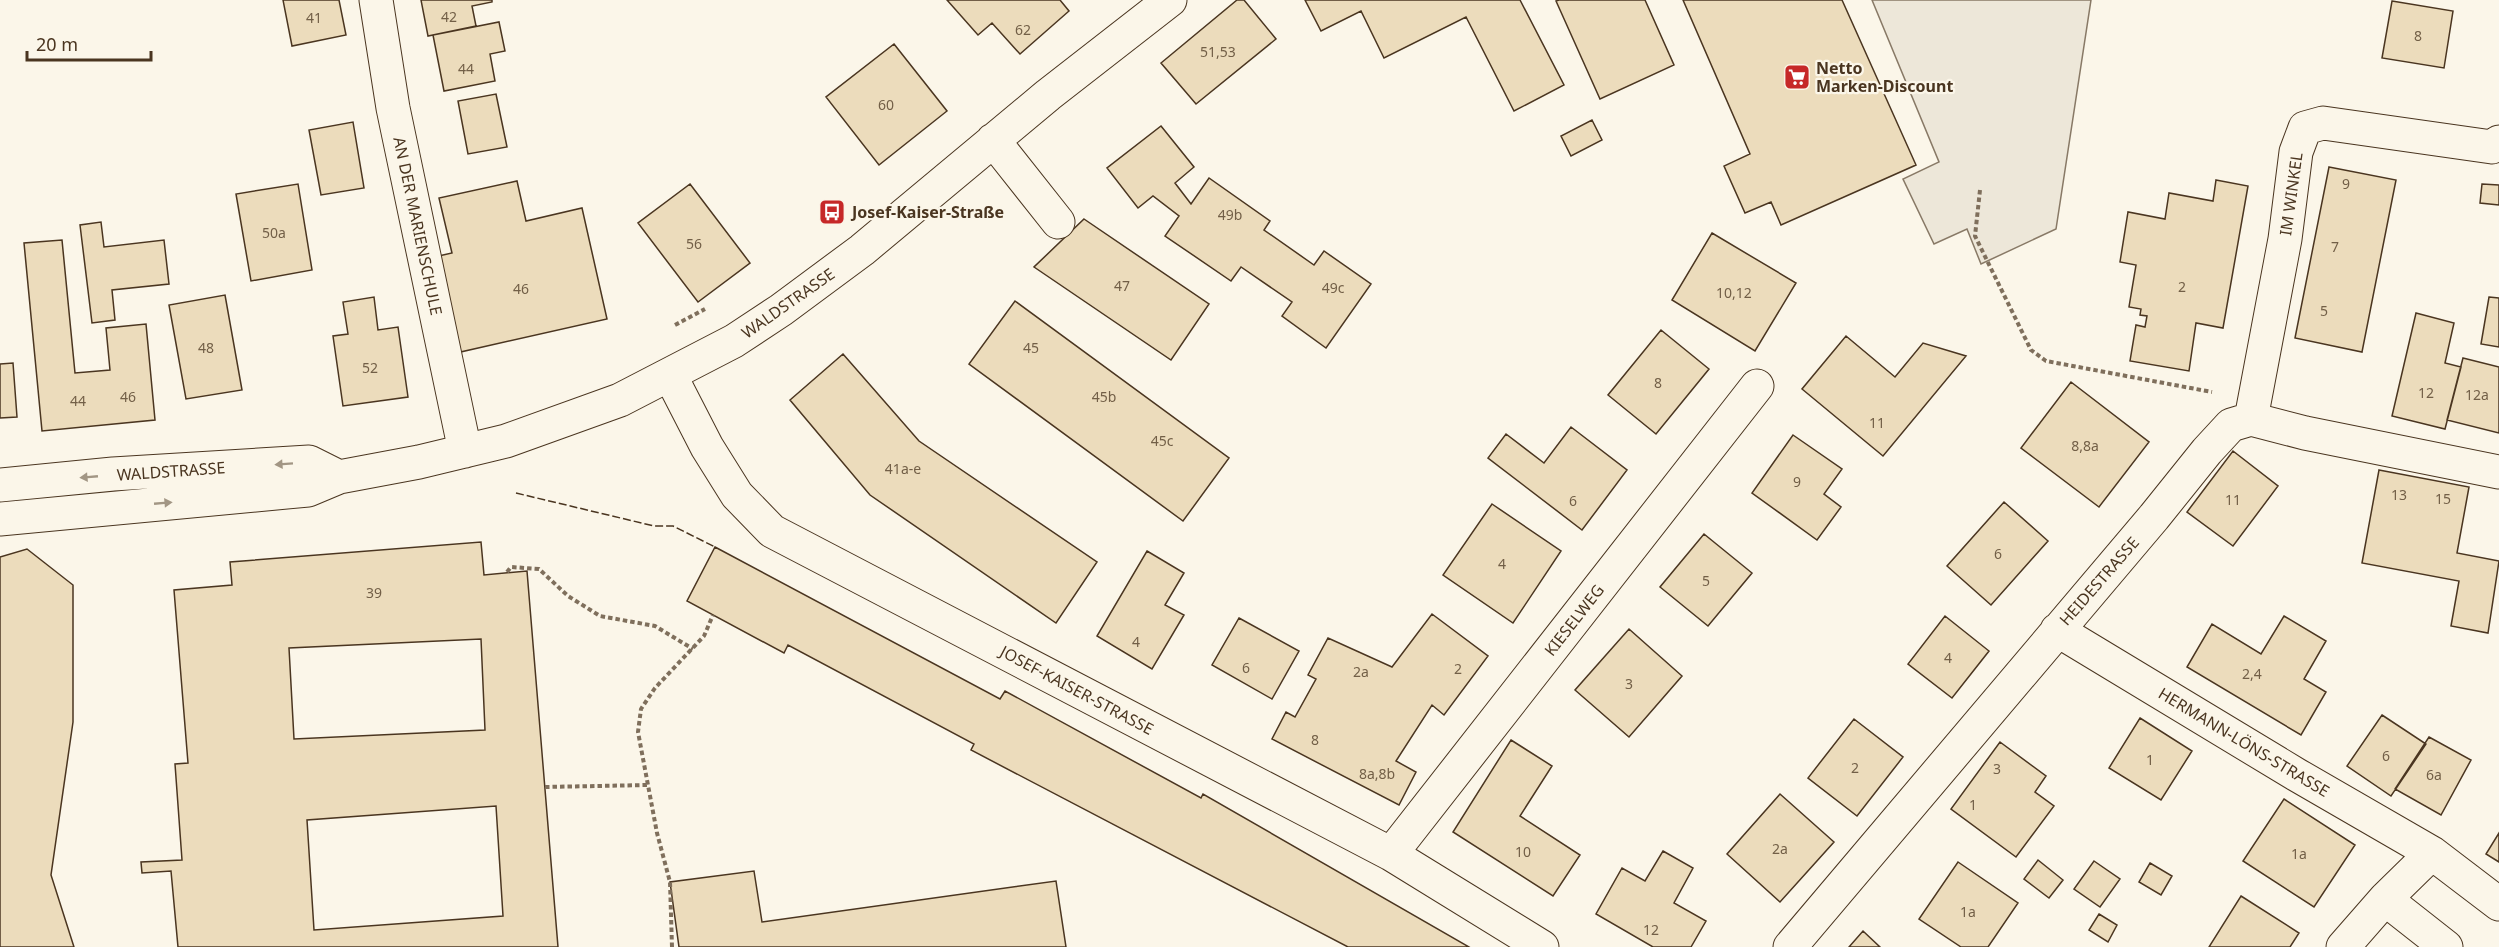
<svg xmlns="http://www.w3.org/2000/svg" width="2499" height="947" viewBox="0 0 2499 947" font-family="'Noto Sans',sans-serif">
<rect width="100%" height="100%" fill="#fbf6e9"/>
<path fill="#ede7d9" stroke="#887966" stroke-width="1.5" d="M1872,0H2091L2056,229L1981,264L1967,229L1934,244L1903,179L1939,162Z"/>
<path fill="#ecdcbc" stroke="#4a3520" stroke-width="1.5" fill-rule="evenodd" d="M283,0H339L346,35L292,46Z
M421,0H492V2L472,6L476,26L428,36Z
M947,0H1060L1069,11L1020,54L992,23L978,35Z
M1237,0H1244L1276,39L1196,104L1161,63Z
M1305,0H1520L1564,85L1514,111L1466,17L1384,58L1361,11L1321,31Z
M1559,0H1645L1674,65L1600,99L1556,1Z
M1683,0H1842L1916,165L1781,225L1771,202L1745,213L1724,166L1750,154Z
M2392,1L2453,11L2444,68L2382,58Z
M499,22L505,51L490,54L495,81L444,91L433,35Z
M894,44L947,111L879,165L826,97Z
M496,94L507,147L468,154L458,101Z
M1592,120L1602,140L1571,156L1561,136Z
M353,122L364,188L321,195L309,130Z
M1161,126L1194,167L1175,183L1191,204L1209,178L1270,221L1264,230L1314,265L1324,251L1371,284L1326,348L1282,316L1292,302L1241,267L1231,281L1165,236L1179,216L1153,196L1138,208L1107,168Z
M2329,167L2396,180L2362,352L2295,338Z
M2216,180L2248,186L2223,328L2196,323L2189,371L2130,361L2136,325L2145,327L2147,316L2140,315L2141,309L2129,307L2136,265L2120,262L2128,212L2165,219L2169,193L2213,201Z
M517,181L526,221L582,208L607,319L456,353L434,257L452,253L439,198Z
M298,184L312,270L251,281L236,194Z
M690,184L750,263L698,302L638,223Z
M2482,184L2499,185V205L2480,203Z
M1084,219L1209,304L1171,360L1034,267Z
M101,222L104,247L164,240L169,284L112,290L115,320L92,323L80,225Z
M1712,233L1796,283L1755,351L1672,300Z
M62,240L75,373L110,370L106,328L146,324L155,420L42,431L24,243Z
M225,295L242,390L186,399L169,305Z
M374,297L378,330L398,327L408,397L343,406L333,336L348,334L343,302Z
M2489,297L2499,298V347L2481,344Z
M1015,301L1229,458L1183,521L969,364Z
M2416,313L2454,323L2445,363L2461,367L2445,429L2392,416Z
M1661,330L1709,369L1656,434L1608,395Z
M1846,336L1895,377L1923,343L1966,356L1883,456L1802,389Z
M843,354L919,441L1097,562L1056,623L870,495L790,400Z
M2463,358L2499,367V433L2447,420Z
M13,363L17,417L0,418V364Z
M2071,382L2149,442L2099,507L2021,448Z
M1571,427L1627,470L1582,530L1488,458L1506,434L1544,463Z
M1793,435L1842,469L1824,494L1841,507L1817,540L1752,493Z
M2233,451L2278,486L2233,546L2187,512Z
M2379,470L2469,487L2457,553L2499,561L2488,633L2451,626L2459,581L2362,563Z
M2004,502L2048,541L1991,605L1947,566Z
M1492,504L1561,551L1513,623L1443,575Z
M1704,534L1752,573L1708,626L1660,587Z
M481,542L484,575L527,571L558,947H178L171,871L142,873L141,862L182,860L175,764L188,763L174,590L232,585L230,562ZM481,639L485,730L294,739L289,648ZM496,806L503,916L314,930L307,820Z
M715,547L1000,699L1005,691L1201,798L1203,794L1469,947H1348L971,750L974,744L788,645L784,653L687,601Z
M27,549L73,585V722L51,875L74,947H0V557Z
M1147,551L1184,573L1165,605L1184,615L1152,669L1097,636Z
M1432,614L1488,656L1444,715L1432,705L1396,761L1416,772L1399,805L1272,739L1286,712L1295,717L1316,679L1308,675L1328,638L1392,667Z
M1945,616L1989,651L1952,698L1908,664Z
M2284,616L2326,641L2304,679L2326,692L2301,735L2187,667L2212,624L2261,654Z
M1239,618L1299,651L1272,699L1212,665Z
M1629,629L1682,676L1629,737L1575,690Z
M2382,715L2426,744L2391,796L2347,766Z
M2140,718L2192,751L2161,800L2109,768Z
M1854,719L1903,757L1857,816L1808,778Z
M2429,737L2471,760L2441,815L2395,789Z
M1511,740L1552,766L1520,816L1580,855L1553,896L1453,832Z
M2000,742L2046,776L2035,792L2054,806L2016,857L1951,809Z
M1780,794L1834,842L1780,902L1727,854Z
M2284,799L2355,845L2314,907L2243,861Z
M2499,833V862L2486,854Z
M1663,851L1693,868L1674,903L1706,921L1691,947H1653L1596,914L1622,868L1645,881Z
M2038,860L2063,880L2049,898L2024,879Z
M2094,861L2120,879L2100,907L2074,889Z
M1958,862L2018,903L1988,947H1961L1919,919Z
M2150,863L2172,876L2161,895L2139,882Z
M754,871L762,922L1056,881L1066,947H679L670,882Z
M2241,896L2299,933L2290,947H2209Z
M2099,914L2117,925L2108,942L2089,930Z
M1863,931L1880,947H1849Z"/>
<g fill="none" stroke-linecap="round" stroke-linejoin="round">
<defs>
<path id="minor" d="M376,0L393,108L465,451
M993,140L1058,222
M670,375L707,447L737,495L772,531L1391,854L1542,947
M2251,419L2285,239L2296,152L2305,128L2323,123L2492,147L2499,142
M0,485L113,474L309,462L339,477
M0,519L308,490L339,477L419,462L506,441L620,400L734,341L781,310L862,250L1048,95L1170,0
M2057,630L2297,775L2432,853L2499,904
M1391,854L1757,386
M2385,899L2432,853
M1790,947L2154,517L2207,451L2231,425L2251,419L2305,433L2499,472
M2343,947L2385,899L2446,947"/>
</defs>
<use href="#minor" stroke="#4a3520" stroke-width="35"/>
<path stroke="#7f6f5c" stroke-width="4" stroke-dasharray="4.5 3" stroke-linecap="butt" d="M1980,190L1975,236L2031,350L2046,361L2212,392
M675,325L705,309
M507,572L511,567L539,569L568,596L600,616L655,626L693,649
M545,787L648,785
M672,947L670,882L657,833L638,732L641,709L655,688L704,636L713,615"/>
<use href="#minor" stroke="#fbf6e9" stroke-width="33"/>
<path stroke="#4a3520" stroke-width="1.5" stroke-dasharray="8 3" stroke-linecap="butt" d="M516,493L654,526H673L715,547"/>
</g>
<defs><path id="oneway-solid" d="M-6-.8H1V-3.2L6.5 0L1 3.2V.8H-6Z" transform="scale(1.5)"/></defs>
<g fill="#a29684">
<use href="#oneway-solid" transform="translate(284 464) rotate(176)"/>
<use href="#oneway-solid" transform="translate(89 477) rotate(175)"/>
<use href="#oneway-solid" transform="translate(163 503) rotate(-5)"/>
</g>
<defs>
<symbol id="supermarket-square" viewBox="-11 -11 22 22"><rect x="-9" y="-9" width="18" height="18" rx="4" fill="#c62828" stroke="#fbf6e9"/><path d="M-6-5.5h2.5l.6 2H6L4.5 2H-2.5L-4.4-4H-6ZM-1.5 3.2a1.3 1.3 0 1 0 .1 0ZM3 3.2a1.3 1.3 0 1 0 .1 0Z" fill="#fff"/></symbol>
<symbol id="bus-square" viewBox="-11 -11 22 22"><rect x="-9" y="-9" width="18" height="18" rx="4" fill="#c62828" stroke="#fbf6e9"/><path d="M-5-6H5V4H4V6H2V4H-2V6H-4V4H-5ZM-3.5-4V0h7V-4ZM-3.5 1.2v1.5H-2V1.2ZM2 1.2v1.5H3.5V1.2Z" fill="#fff"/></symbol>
</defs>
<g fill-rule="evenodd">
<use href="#supermarket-square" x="1782" y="62" width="30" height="30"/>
<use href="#bus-square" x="817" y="197" width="30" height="30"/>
</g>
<g text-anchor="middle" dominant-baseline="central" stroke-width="4.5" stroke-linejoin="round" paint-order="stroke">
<g font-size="14" fill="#725f47">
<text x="449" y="16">42</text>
<text x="314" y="17">41</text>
<text x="1023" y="29">62</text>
<text x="2418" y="35">8</text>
<text x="1218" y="51">51,53</text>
<text x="466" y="68">44</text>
<text x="886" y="104">60</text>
<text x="2346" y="183">9</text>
<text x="1230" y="214">49b</text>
<text x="274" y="232">50a</text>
<text x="694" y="243">56</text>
<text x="2335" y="246">7</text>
<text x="1122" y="285">47</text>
<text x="2182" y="286">2</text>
<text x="1333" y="287">49c</text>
<text x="521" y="288">46</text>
<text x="1734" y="292">10,12</text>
<text x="2324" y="310">5</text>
<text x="206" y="347">48</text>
<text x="1031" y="347">45</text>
<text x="370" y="367">52</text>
<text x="1658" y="382">8</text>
<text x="2426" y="392">12</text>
<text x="2477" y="394">12a</text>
<text x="128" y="396">46</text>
<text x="1104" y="396">45b</text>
<text x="78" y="400">44</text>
<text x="1877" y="422">11</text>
<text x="1162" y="440">45c</text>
<text x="2085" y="445">8,8a</text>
<text x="903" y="468">41a-e</text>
<text x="1797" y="481">9</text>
<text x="2399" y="494">13</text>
<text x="2443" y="498">15</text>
<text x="2233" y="499">11</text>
<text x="1573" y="500">6</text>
<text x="1998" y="553">6</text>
<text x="1502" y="563">4</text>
<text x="1706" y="580">5</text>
<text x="374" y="592">39</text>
<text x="1136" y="641">4</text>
<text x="1948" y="657">4</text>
<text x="1246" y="667">6</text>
<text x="1458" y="668">2</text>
<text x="1361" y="671">2a</text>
<text x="2252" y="673">2,4</text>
<text x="1629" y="683">3</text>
<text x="1315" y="739">8</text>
<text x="2386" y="755">6</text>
<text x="2150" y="759">1</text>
<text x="1855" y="767">2</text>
<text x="1997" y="768">3</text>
<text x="1377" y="773">8a,8b</text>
<text x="2434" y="774">6a</text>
<text x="1973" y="804">1</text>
<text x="1780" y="848">2a</text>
<text x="1523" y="851">10</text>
<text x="2299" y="853">1a</text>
<text x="1968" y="911">1a</text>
<text x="1651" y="929">12</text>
</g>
<g font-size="16" font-weight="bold" fill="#4a3520" stroke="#fbf6e9" text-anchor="start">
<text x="1816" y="68">Netto<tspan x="1816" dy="18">Marken-Discount</tspan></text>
<text x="852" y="212">Josef-Kaiser-Straße</text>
</g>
<g font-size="16" fill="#4a3520" stroke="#fbf6e9">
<text transform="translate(2291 194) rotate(-82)">IM WINKEL</text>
<text transform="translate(418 226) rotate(78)">AN DER MARIENSCHULE</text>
<text transform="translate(788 303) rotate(-35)">WALDSTRASSE</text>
<text transform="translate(171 471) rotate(-4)">WALDSTRASSE</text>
<text transform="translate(2099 581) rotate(-49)">HEIDESTRASSE</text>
<text transform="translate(1574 620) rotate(-52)">KIESELWEG</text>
<text transform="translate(1077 690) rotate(28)">JOSEF-KAISER-STRASSE</text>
<text transform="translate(2244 742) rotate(31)">HERMANN-LÖNS-STRASSE</text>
</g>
</g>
<path d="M27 51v9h124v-9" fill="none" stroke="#4a3520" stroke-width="3"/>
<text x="36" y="51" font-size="18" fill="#4a3520" stroke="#fbf6e9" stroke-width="4.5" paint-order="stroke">20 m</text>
</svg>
